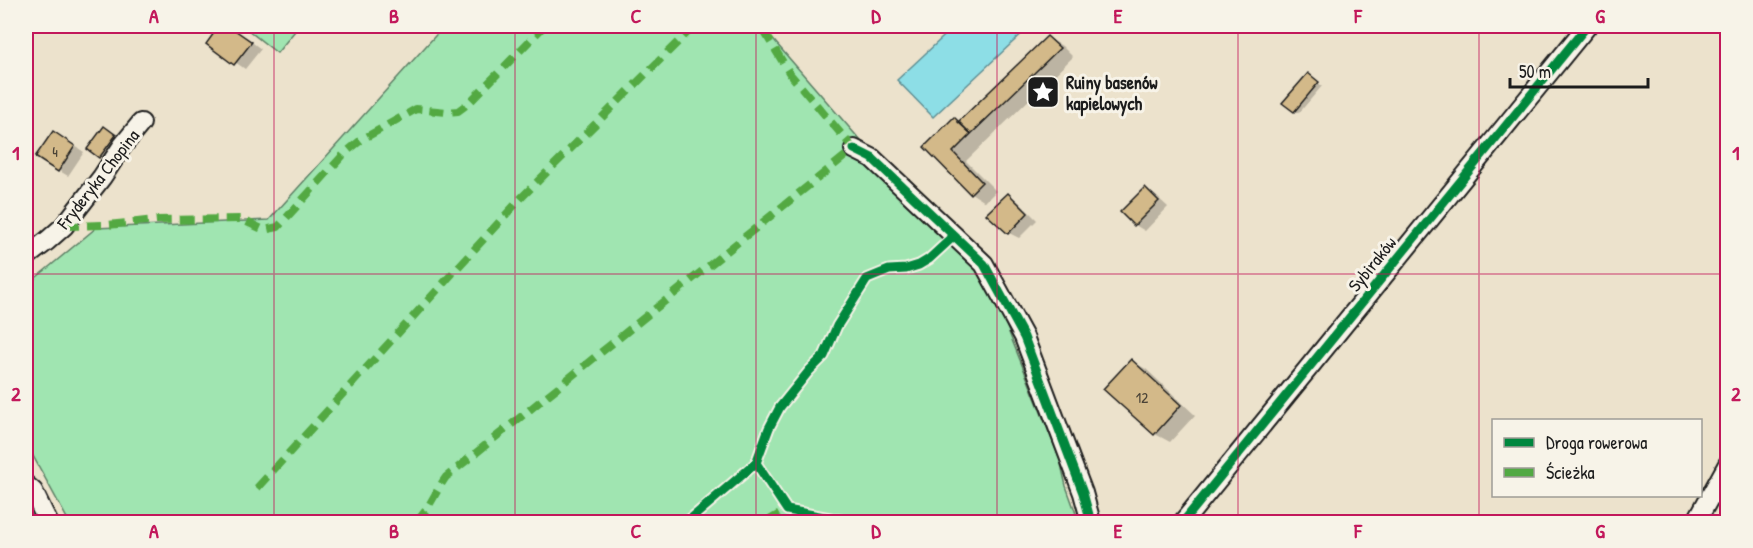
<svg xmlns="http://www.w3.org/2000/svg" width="1753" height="548" viewBox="0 0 1753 548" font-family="'Patrick Hand',sans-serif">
<rect width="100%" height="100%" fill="#ece2cc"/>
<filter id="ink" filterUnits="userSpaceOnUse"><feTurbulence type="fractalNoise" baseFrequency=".0167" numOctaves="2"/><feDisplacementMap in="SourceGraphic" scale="12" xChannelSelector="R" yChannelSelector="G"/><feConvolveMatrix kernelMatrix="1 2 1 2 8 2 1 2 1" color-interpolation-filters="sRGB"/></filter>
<g filter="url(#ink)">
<path fill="#a0e5b1" stroke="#5e8066" stroke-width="1.5" d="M243,26H299L277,53Z
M444,26H780L769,35L920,209L983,276L998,305L1060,460L1066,486L1079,522H69L26,443V286L96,228L269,220Z"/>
<path fill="#8ddee6" stroke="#609095" stroke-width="1.5" d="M955,26H1030L933,117L897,80Z"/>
<path fill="#0003" d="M221,26H228L233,28L261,49L245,69L208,43Z
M1047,37L1062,46L1073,57L966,161L996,191L985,202L971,193L926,147L960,122Z
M1312,78L1322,86L1299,113L1294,111Z
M105,128L125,142L110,163L89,149Z
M63,138L84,152L68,176L58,170Z
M26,141L34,147L27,156L26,155Z
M1145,189L1155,195L1168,207L1145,231L1135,225L1122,212Z
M1008,195L1018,201L1037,220L1019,238L1009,233Z
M1131,361L1146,369L1195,415L1170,442L1155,434Z"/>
<path fill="#d3b989" stroke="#1c1c1c" stroke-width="1.5" d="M219,26H229L252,42L234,65L206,44Z
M1047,36L1060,48L971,134L958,122Z
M1308,73L1319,82L1294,112L1282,103Z
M954,117L971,134L953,152L982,182L970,194L924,147Z
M104,126L116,135L99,158L87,149Z
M53,131L75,146L58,172L35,157Z
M1145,187L1159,201L1134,226L1120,212Z
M1008,193L1028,213L1008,234L986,214Z
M1131,359L1181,405L1154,435L1103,389Z"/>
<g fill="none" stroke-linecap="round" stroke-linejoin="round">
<defs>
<path id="street" d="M854,149L872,158L984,264L1024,337L1083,493L1091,522
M26,257L47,241L64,226L102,177L123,145L141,123
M26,485L33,491L48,522
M1183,522L1587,26
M1696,522L1728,464"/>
</defs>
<use href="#street" stroke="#1c1c1c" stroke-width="22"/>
<use href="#street" stroke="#f7f3e8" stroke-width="18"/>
<path stroke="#52a943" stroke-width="8" stroke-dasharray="15 8" stroke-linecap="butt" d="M64,226L107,225L156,220L240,219L264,230L278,227L345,153L361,140L416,109L446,112L458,111L469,103L544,26
M257,488L522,197L694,26
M416,522C429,510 435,492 446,477L854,149L790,74L761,26
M766,522L787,510"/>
<defs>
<path id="cycleway" d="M854,149L872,158L984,264L1024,337L1083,493L1091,522
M756,463L787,510L851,522
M687,522L756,463L769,428L780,407L809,371L824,356L837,326L867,279L889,270L906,269L919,265L929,259L954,236
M1183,522L1587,26"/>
</defs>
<use href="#cycleway" stroke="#f7f3e8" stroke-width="13"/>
<use href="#cycleway" stroke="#00873e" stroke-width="9"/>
</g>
</g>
<path fill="none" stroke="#c2185b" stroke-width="1.5" stroke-opacity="0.55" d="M274,26V522M515,26V522M756,26V522M997,26V522M1238,26V522M1479,26V522M26,274H1728"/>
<defs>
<symbol id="sight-square" viewBox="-11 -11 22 22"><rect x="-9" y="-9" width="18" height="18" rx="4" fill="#1c1c1c" stroke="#f7f3e8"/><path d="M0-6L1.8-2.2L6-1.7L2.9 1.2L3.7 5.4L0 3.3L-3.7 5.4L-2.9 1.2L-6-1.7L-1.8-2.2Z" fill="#fff"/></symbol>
</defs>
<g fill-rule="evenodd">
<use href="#sight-square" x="1024" y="73" width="38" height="38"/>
</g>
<g text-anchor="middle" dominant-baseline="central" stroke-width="6" stroke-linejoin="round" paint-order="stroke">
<g font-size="15" fill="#4a4337">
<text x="55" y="151">4</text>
<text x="1142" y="397">12</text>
</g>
<g font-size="18" font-weight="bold" fill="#1c1c1c" stroke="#f7f3e8" text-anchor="start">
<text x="1066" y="82">Ruiny basenów<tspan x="1066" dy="21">kapielowych</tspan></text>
</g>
<g font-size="18" fill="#1c1c1c" stroke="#f7f3e8">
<text transform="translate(98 179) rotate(-52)">Fryderyka Chopina</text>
<text transform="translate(1372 264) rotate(-51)">Sybiraków</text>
</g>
</g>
<rect width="1753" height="548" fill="none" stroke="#f7f3e8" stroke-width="66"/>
<rect x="1492" y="419" width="210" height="78" fill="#f7f3e8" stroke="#9f9d96" stroke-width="1.5"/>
<rect x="1504" y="438" width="30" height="9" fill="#00873e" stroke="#9f9d96" stroke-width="1.5"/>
<text x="1546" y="449" font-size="18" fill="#1c1c1c">Droga rowerowa</text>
<rect x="1504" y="468" width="30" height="9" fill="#52a943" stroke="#9f9d96" stroke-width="1.5"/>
<text x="1546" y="479" font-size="18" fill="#1c1c1c">Ścieżka</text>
<path d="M1510 78v9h138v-9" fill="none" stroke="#1c1c1c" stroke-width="3"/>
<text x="1519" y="78" font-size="18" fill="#1c1c1c" stroke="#f7f3e8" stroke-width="4.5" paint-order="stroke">50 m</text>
<rect x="33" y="33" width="1687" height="482" fill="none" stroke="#c2185b" stroke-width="2"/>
<g font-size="20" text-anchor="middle" font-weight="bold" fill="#c2185b">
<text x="154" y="23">A</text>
<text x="394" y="23">B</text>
<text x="636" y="23">C</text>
<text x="876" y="23">D</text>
<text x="1118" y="23">E</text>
<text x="1358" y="23">F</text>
<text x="1600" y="23">G</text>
<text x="16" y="160">1</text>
<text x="1736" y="160">1</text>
<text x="16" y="401">2</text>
<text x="1736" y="401">2</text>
<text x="154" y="538">A</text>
<text x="394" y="538">B</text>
<text x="636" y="538">C</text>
<text x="876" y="538">D</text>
<text x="1118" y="538">E</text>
<text x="1358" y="538">F</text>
<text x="1600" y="538">G</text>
</g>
</svg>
